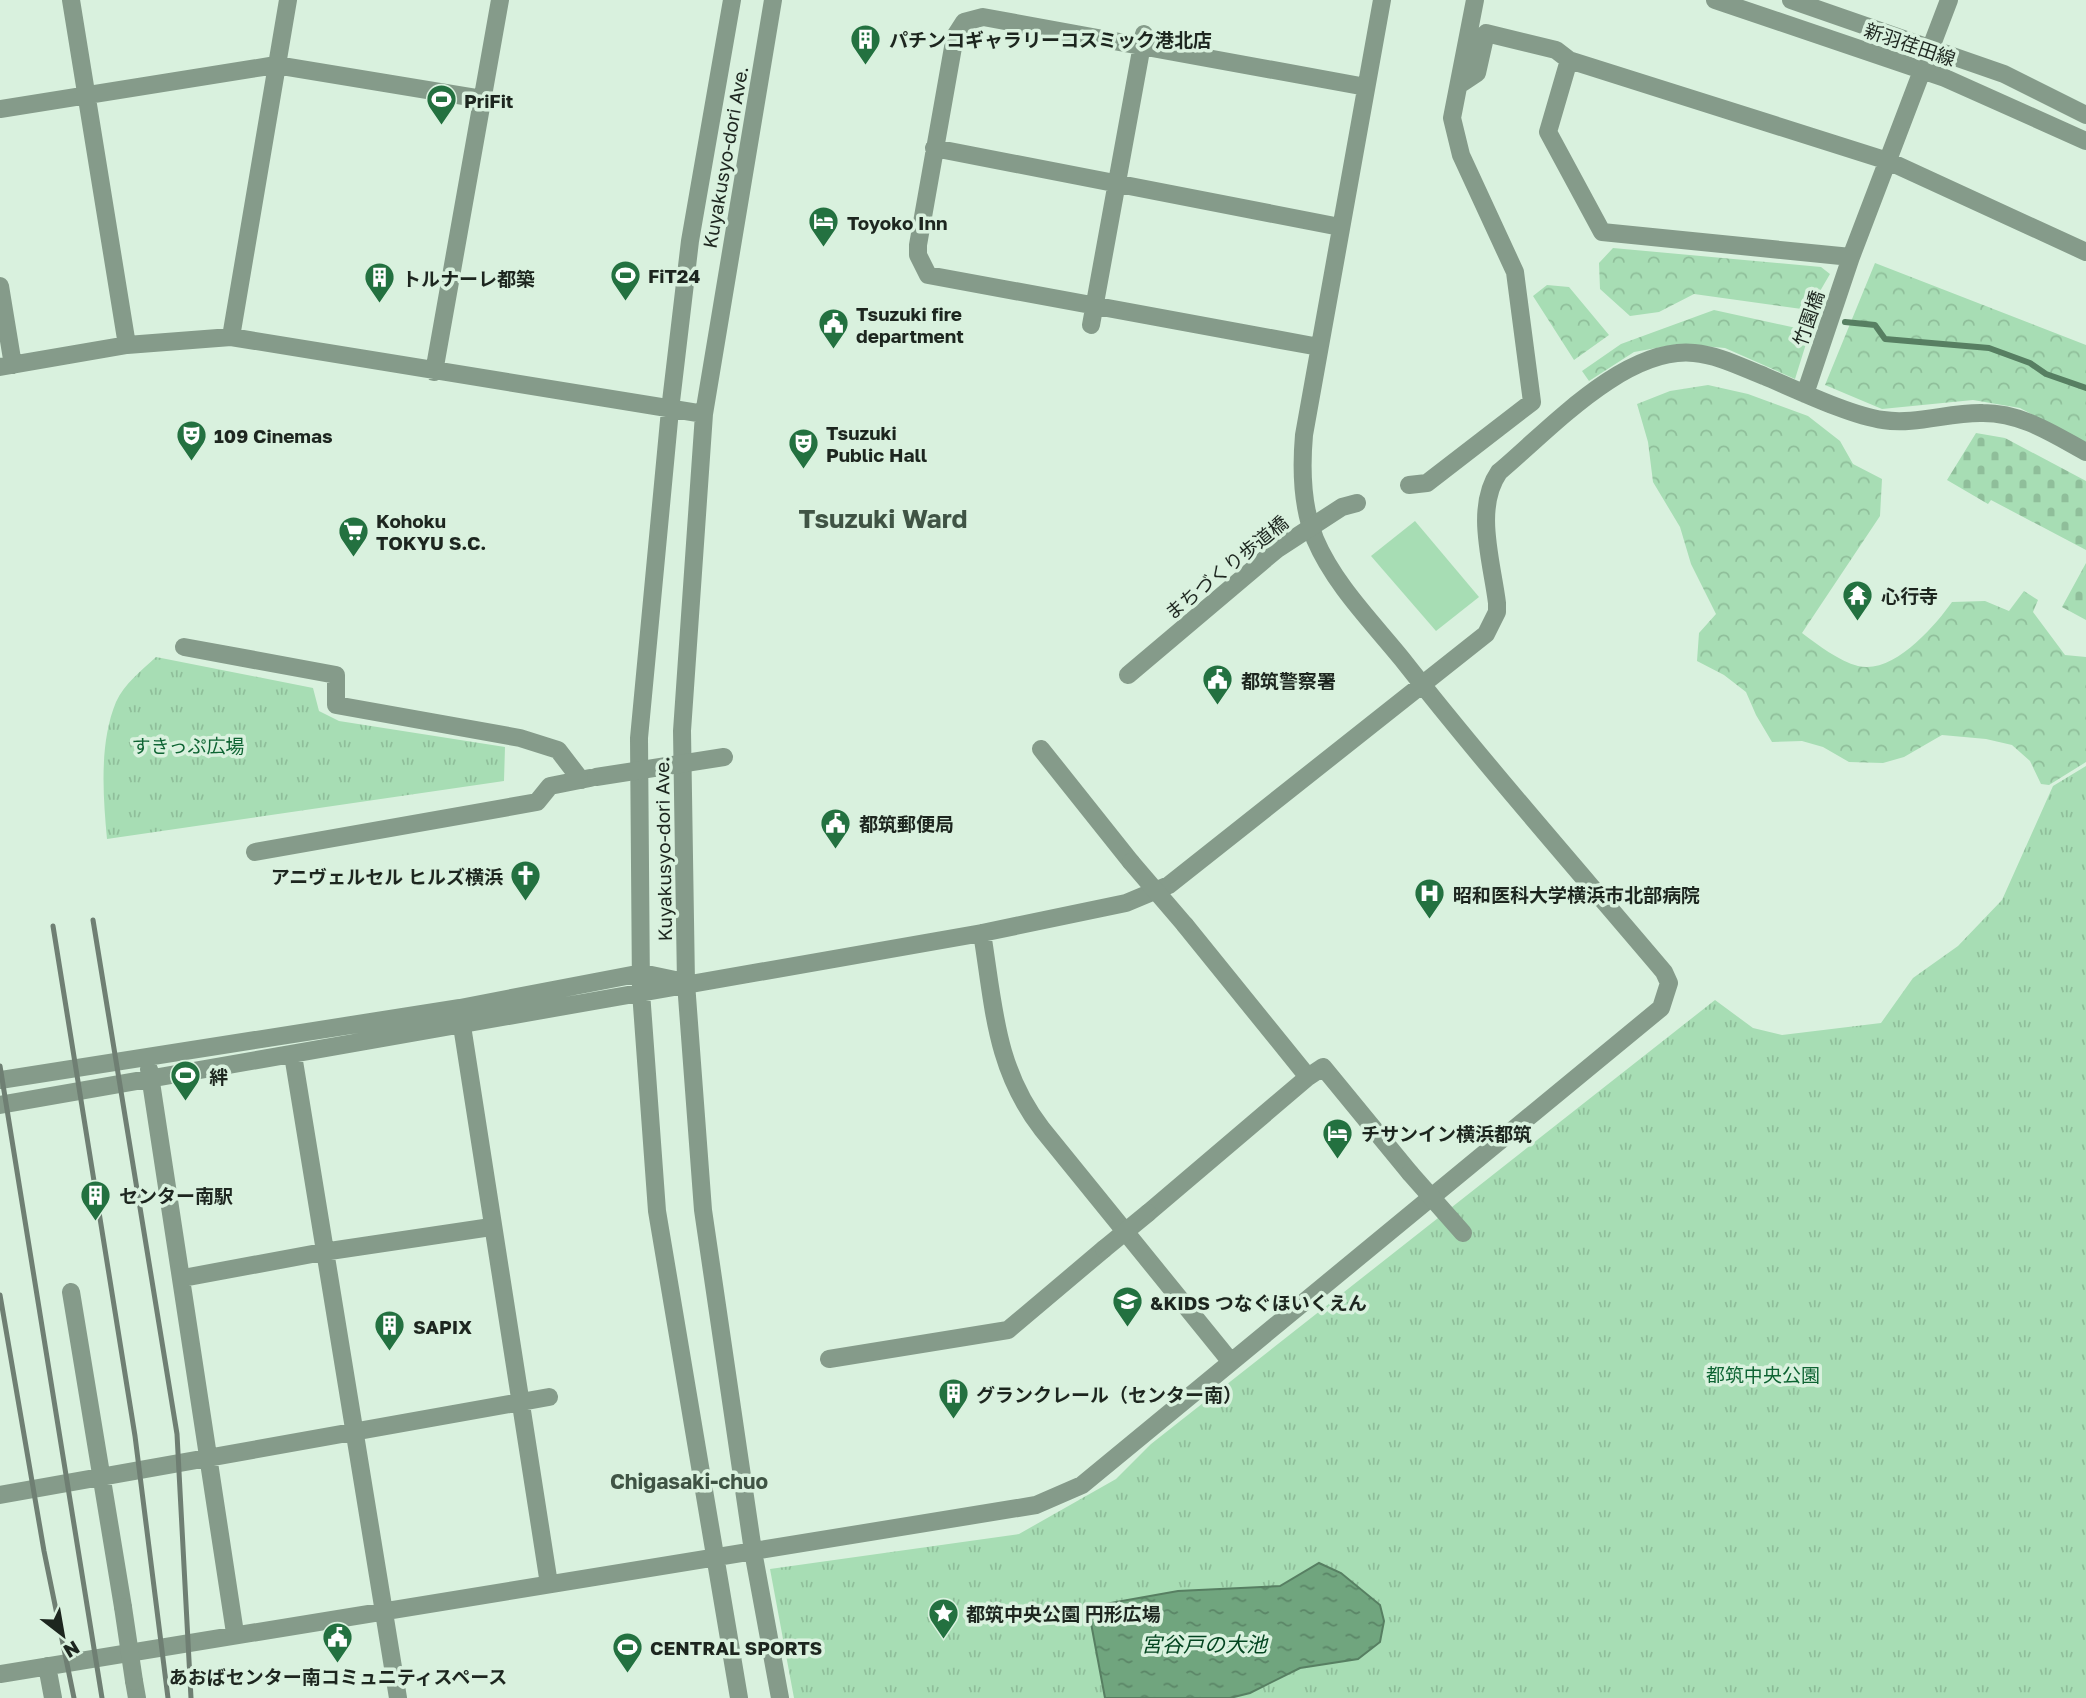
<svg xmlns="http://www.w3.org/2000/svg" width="2086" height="1698" viewBox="0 0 2086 1698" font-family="'Golos Text','Noto Sans JP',sans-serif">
<defs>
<pattern id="forest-crowns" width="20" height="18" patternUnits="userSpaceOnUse" patternTransform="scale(1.75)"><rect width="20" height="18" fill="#a7ddb4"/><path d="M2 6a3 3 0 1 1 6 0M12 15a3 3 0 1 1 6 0" fill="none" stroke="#8fbe9a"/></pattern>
<pattern id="cemetery-stones" width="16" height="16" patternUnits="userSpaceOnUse" patternTransform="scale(1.75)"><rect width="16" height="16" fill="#a7ddb4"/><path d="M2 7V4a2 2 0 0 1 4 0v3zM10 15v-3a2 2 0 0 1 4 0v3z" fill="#8fbe9a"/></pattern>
<pattern id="park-tufts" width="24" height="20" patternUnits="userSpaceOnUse" patternTransform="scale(1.75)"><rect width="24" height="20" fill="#a7ddb4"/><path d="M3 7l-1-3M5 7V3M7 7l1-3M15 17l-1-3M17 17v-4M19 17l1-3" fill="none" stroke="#8fbe9a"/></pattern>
<pattern id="water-ripples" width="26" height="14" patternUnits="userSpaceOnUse" patternTransform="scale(1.75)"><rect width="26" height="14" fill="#70a57e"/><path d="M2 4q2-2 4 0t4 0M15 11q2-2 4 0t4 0" fill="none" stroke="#5b8667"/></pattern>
</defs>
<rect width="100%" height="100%" fill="#d9f1de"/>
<path fill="#a7ddb4" d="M1415,521L1479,597L1436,631L1371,556Z"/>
<path fill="url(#forest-crowns)" d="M1613,248L1821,267L1830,274L1809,310L1694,294L1659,312L1630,316L1600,289L1599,263Z
M1875,263L2086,345V443L2020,408L1973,400L1882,409L1825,385Z
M1547,285L1569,287L1609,335L1574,360L1533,296Z
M1714,310L1810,331L1795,379L1725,348L1679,344L1634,352L1589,381L1582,371L1621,344Z
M1708,385L1748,394L1808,416L1840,441L1853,464L1882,479L1880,516L1802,633C1818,645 1839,661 1858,666C1893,675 1935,626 1952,602L1985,601L2009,611L2024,591L2038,600L2033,612L2065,655L2086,657V762L2049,785L2041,784L2030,761L2012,745L1986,739L1942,735L1904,757L1883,763L1849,762L1823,747L1802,741L1772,742L1756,715L1746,692L1724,675L1697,661L1699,633L1716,614L1691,564L1680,527L1653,482L1648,442L1637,404L1670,391Z"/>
<path fill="url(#cemetery-stones)" d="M1976,433L2005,438L2086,481V550L1991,500L1988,504L1947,480Z
M2086,563V620L2062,607Z"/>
<path fill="url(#park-tufts)" d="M156,657L313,688L319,711L339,721L505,747L504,781L107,839C103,796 99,743 116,702C124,684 142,670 156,657Z
M2086,766V1698H794L770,1569L1019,1534L1116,1479L1151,1444L1715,1000L1753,1028L1782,1035L1881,1023L1913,978L1958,946L2002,900L2053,786Z"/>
<path fill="url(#water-ripples)" stroke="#577f62" stroke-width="2" d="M1319,1563L1341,1573L1380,1605L1384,1621L1380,1642L1358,1659L1300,1668L1250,1693L1230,1698H1105L1088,1607L1178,1591L1280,1586Z"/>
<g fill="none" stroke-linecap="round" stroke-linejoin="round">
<path stroke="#577f62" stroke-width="6" d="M1845,322L1875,325L1885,339L1989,348L2030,363L2046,374L2086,388"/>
<path stroke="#859b8a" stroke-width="18" d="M71,0L127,345
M732,0L690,241L670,410L639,738L641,992L657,1211L739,1698
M773,0L704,414L682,731L686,983L703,1210L753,1551L780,1698
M1715,0L1945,78L2086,141
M1791,0L2004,74L2086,115
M1459,85L1477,73L1486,33L1556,50L1569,60
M0,109L276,65L482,99
M934,148L1340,227
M1851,257L1602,232L1548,132L1569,60L1888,161L2086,252
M0,286L13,365
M1091,325L1144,34
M231,337L288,0
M1319,347L928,275L918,255V245L955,36L964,22L983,17L1366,87
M0,367L127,345L231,337L704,414
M434,372L500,0
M1805,394L1851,257L1949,0
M1409,485L1427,483L1532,402L1515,272L1461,155L1452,118L1475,0
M184,647L336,675V705L520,738L558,750L581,780
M1041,749L1131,862
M255,852L537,802L550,786L590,778
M1185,925L1308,1077L1323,1067L1410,1173
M982,933C994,1007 995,1068 1042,1129L1231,1362
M460,1013L549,1584
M293,1055L398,1698
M149,1069L235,1633
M0,1080L460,1008L642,973L680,981
M0,1105L982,933L1126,903L1169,885L1486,634L1497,612V603C1492,562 1474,508 1499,472C1548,431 1625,346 1694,353C1718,355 1741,367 1764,376C1795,389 1851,416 1883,420C1916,425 1950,412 1983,413C2022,413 2053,434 2086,452
M1148,1213L1308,1077
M183,1278L323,1252L491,1227
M71,1292L123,1607
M829,1359L1008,1330L1104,1249
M0,1495L549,1397
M47,1666L53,1698
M0,1674L1036,1505L1082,1485L1661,1008L1669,983L1664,972C1576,868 1486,766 1402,659C1372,622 1334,584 1315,539C1302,507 1301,469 1304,435L1382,0
M134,1681L137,1698"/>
<path stroke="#6f7f73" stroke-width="5" d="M93,920L177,1434L191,1698
M53,926L135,1436L168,1698
M0,1066L102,1698
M0,1295L44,1551L74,1698"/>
<path stroke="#859b8a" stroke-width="18" d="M1128,675L1276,550L1342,507L1357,503
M596,777L724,757
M1131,862L1185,925
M1410,1173L1463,1233
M1104,1249L1148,1213
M123,1607L134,1681"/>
</g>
<defs>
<symbol id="building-pin" viewBox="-11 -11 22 30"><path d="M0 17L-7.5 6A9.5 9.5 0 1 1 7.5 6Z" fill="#237140" stroke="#d9f1de"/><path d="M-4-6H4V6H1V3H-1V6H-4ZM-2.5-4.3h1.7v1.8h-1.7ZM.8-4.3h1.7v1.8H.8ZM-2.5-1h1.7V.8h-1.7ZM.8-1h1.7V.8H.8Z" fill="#fff"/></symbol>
<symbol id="stadium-pin" viewBox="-11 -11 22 30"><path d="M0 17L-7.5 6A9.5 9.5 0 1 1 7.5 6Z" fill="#237140" stroke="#d9f1de"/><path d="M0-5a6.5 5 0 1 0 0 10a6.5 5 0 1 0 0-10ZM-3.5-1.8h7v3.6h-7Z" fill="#fff"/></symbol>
<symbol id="hotel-pin" viewBox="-11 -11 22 30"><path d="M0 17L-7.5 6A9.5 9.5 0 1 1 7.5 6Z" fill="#237140" stroke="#d9f1de"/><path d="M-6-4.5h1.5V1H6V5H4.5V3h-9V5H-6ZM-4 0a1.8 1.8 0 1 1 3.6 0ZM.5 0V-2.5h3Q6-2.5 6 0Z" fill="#fff"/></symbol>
<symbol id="civic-pin" viewBox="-11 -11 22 30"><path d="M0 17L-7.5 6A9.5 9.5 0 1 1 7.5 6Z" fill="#237140" stroke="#d9f1de"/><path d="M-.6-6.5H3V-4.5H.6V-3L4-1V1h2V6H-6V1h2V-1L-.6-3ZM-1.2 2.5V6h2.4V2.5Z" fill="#fff"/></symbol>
<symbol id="theatre-pin" viewBox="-11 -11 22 30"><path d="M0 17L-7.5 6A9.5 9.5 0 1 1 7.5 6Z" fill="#237140" stroke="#d9f1de"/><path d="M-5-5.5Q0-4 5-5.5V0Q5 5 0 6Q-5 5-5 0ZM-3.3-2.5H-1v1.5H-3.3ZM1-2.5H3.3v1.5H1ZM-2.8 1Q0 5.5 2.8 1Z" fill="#fff"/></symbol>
<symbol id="supermarket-pin" viewBox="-11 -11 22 30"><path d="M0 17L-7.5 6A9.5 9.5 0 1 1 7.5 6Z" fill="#237140" stroke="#d9f1de"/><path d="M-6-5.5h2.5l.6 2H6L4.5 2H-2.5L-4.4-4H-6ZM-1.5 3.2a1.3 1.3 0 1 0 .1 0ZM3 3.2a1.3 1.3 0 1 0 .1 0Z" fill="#fff"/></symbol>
<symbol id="temple-pin" viewBox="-11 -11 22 30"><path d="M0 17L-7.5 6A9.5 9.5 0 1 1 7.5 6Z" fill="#237140" stroke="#d9f1de"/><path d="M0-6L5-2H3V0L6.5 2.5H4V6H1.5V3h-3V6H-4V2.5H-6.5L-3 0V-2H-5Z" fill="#fff"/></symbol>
<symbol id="church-pin" viewBox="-11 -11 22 30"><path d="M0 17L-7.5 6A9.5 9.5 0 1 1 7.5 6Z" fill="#237140" stroke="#d9f1de"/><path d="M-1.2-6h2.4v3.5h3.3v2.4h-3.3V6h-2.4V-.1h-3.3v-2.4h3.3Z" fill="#fff"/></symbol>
<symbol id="hospital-pin" viewBox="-11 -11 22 30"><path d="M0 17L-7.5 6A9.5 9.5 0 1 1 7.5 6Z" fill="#237140" stroke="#d9f1de"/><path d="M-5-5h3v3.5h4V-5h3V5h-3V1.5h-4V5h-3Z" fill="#fff"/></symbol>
<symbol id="school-pin" viewBox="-11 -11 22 30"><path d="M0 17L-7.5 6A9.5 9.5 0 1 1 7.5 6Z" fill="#237140" stroke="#d9f1de"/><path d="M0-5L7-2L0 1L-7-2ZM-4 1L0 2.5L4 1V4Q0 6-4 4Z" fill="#fff"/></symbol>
<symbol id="sight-pin" viewBox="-11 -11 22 30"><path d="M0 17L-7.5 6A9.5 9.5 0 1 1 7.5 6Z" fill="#237140" stroke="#d9f1de"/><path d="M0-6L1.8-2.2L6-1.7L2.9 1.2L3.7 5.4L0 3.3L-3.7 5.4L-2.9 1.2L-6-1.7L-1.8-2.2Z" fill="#fff"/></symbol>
</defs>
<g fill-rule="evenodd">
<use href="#building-pin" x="848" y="22" width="35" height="47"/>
<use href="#stadium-pin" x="424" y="82" width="35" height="47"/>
<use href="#hotel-pin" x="806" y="204" width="35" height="47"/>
<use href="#stadium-pin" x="608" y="258" width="35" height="47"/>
<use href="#building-pin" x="362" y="260" width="35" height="47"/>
<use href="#civic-pin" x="816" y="306" width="35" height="47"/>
<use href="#theatre-pin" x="174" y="418" width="35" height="47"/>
<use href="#theatre-pin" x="786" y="426" width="35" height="47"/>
<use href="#supermarket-pin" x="336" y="514" width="35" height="47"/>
<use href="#temple-pin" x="1840" y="578" width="35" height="47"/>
<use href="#civic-pin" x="1200" y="662" width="35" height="47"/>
<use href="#civic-pin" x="818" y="806" width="35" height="47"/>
<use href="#church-pin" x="508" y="858" width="35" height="47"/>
<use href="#hospital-pin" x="1412" y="876" width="35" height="47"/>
<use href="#stadium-pin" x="168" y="1058" width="35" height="47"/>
<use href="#hotel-pin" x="1320" y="1116" width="35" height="47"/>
<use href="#building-pin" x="78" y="1178" width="35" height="47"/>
<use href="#school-pin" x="1110" y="1284" width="35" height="47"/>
<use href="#building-pin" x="372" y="1308" width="35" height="47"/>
<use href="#building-pin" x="936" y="1376" width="35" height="47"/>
<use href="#sight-pin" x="926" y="1596" width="35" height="47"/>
<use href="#civic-pin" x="320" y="1620" width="35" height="47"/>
<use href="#stadium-pin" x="610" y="1630" width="35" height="47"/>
</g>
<g text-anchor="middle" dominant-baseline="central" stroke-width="7" stroke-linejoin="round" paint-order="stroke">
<g font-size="19" font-weight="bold" fill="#1d261f" stroke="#d9f1de" text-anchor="start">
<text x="889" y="39">パチンコギャラリーコスミック港北店</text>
<text x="464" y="100">PriFit</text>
<text x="847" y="222">Toyoko Inn</text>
<text x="648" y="275">FiT24</text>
<text x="402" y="278">トルナーレ都築</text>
<text x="856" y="313">Tsuzuki fire<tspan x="856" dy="22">department</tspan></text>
<text x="826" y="432">Tsuzuki<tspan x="826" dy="22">Public Hall</tspan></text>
<text x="214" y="435">109 Cinemas</text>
<text x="376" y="520">Kohoku<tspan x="376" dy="22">TOKYU S.C.</tspan></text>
<text x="1881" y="595">心行寺</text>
<text x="1241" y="680">都筑警察署</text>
<text x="859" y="823">都筑郵便局</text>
<text x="503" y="876" text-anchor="end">アニヴェルセル ヒルズ横浜</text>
<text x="1453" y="894">昭和医科大学横浜市北部病院</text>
<text x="209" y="1076">絆</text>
<text x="1361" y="1133">チサンイン横浜都筑</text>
<text x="119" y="1195">センター南駅</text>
<text x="1150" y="1302">&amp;KIDS つなぐほいくえん</text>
<text x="413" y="1326">SAPIX</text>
<text x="976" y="1394">グランクレール（センター南）</text>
<text x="966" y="1613">都筑中央公園 円形広場</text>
<text x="650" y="1647">CENTRAL SPORTS</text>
<text x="338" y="1676" text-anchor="middle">あおばセンター南コミュニティスペース</text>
</g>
<g font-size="19" fill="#1d261f" stroke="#d9f1de">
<text transform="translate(1910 44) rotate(19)">新羽荏田線</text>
<text transform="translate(725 157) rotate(-80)">Kuyakusyo-dori Ave.</text>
<text transform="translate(1808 318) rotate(-71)">竹園橋</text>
<text transform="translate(1226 567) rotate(-39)">まちづくり歩道橋</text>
<text transform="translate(663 849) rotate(-91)">Kuyakusyo-dori Ave.</text>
</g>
<g font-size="19" fill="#0e6433" stroke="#d9f1de">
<text x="188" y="745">すきっぷ広場</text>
<text x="1763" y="1374">都筑中央公園</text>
</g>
<g font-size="21" font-weight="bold" fill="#405445" stroke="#d9f1de">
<text x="689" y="1481">Chigasaki-chuo</text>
</g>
<g font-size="21" font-style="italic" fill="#034520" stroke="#d9f1de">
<text x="1204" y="1644">宮谷戸の大池</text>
</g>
<g font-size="26" font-weight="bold" fill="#405445" stroke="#d9f1de">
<text x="883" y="518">Tsuzuki Ward</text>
</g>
</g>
<g transform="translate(63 1635) rotate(149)" stroke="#d9f1de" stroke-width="5" paint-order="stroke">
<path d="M0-5L12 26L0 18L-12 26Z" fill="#1d261f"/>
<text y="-10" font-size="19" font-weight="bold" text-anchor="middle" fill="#1d261f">N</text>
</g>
</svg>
